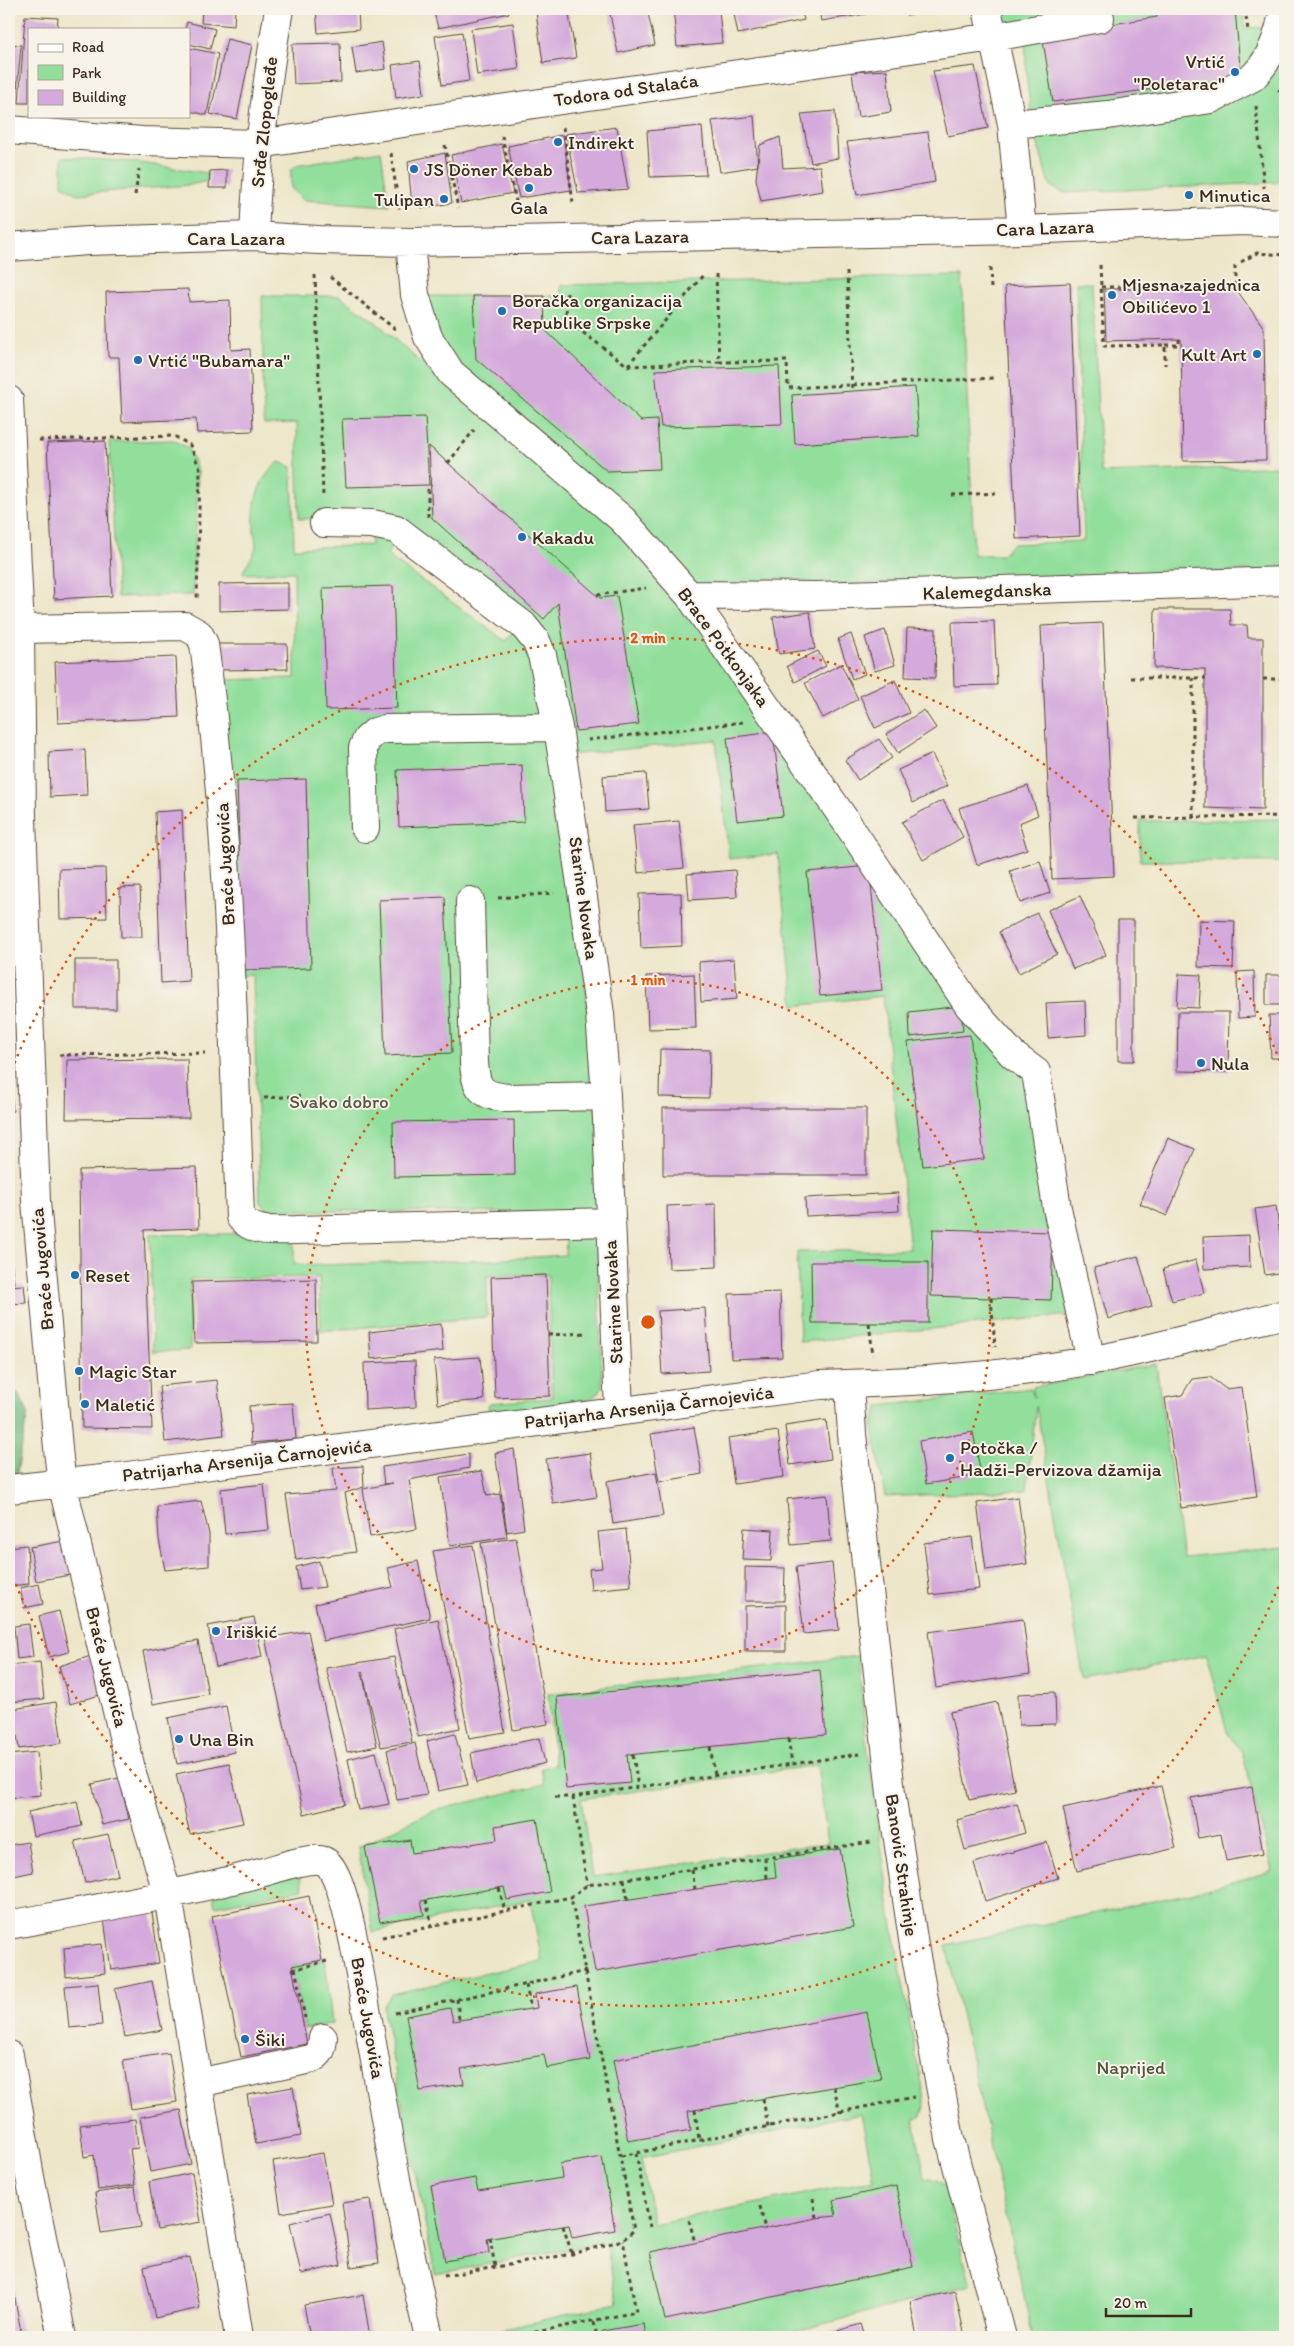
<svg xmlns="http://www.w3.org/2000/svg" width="1294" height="2346" viewBox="0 0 1294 2346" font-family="Itim,sans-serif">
<rect width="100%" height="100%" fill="#f7f3e8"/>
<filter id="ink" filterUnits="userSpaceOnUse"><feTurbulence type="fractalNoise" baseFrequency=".02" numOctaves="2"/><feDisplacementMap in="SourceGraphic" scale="10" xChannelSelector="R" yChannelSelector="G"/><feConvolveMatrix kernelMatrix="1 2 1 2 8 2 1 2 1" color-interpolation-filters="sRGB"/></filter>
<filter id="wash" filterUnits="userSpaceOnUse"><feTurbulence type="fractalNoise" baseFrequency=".0096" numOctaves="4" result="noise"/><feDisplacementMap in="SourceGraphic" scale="20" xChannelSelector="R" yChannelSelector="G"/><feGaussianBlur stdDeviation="1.12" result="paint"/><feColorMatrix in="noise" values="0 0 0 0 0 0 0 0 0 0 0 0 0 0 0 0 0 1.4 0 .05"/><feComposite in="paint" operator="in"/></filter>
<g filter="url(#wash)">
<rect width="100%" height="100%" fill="#ede6c9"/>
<path fill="#92df9c" stroke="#66845d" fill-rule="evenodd" d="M991,9H1095L995,31Z
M1104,9H1243L1245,28L1285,27V182L1065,193L1052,187L1048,181L1033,126L1027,82L1025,36Z
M381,151L389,206L303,200L291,188V170L296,165Z
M65,157L134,162L207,173V181L190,185L77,194L62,185V158Z
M962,276L974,555H1001L1013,544L1084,541L1076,283H1092L1101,473L1285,466V570L692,589L454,370L432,336L429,296H561V285Z
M262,296H340L377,323L441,381L617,523L681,599L1031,1080L1070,1315L800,1342L797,1252L910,1249L883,996L794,1006L778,854L729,859L716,740L568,755L550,661L370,517L299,519L297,423L264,424Z
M173,440L188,448L198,471L193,595L117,597L109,442Z
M279,462L292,467L294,548L371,545V526L400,535L387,554L392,559L506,641L518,625L532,644L577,881L605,1214L267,1210L260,1203L253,975L238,976L221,680L295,678L294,572L243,574C245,564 252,559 255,550C257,545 255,537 254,531C253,503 256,481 279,462Z
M1285,819V862L1140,861V821Z
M294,1233V1264L317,1265L488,1260L565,1255L566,1235L597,1236L602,1387L599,1392L585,1403L490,1414L488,1405L490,1403L552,1398L548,1274L487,1276V1317L321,1331L319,1277L190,1279V1350L153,1352L150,1235Z
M1156,1364L1183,1557L1285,1547V2335L1280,2337H1033L946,1945L1191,1893L1273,1871L1242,1752L1228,1734L1206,1655L1084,1680L1036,1406L1027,1490L885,1497L872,1423L880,1406L1031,1388L1034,1398L1033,1387Z
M858,1656L865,1731L891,1916L925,2106L922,2116L914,2120L925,2177L937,2180L943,2184L971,2285L775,2337H469L617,2303L606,2242L435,2274L383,2008L391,1994L542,1961L530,1900L373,1932L358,1847L433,1811L544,1784L541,1768L555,1765L548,1694ZM817,1765L828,1843L592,1877L581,1799ZM861,2114L874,2180L653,2224L641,2158Z
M299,1874L303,1889L215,1906L213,1895Z
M325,1960L332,2023L305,2029L292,1966Z"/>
<path fill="#75be84" stroke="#587451" d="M17,1392L28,1412L16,1478H9V1394Z"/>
<g id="blocks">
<path fill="#d4a9db" d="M202,9H235L234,26L201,23Z
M316,9H358L359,29L318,33Z
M433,9H508L509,13L438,28Z
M558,9H568L576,58L543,63L536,12Z
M635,9H647L655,45L618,53L610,14Z
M673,9H719L722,43L677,47Z
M733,9H801L804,20L738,34Z
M819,9H865L866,14L821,21Z
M906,9H952L953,11L906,15Z
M1156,9H1235L1241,78L1053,102L1042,35L1157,17Z
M25,16L58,18L57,29H29V103H19Z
M187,22L215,29L210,49L189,44V29H185Z
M513,23L519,69L477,75L471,29Z
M462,32L469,81L442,85L435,36Z
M227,39L252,45L237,119L210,114Z
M382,42L386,69L356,73L352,47Z
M340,43L341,82L294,84L292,44Z
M9,44L21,45L16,102H9Z
M189,48L218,54L207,115L189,111Z
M420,61L424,94L396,98L392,65Z
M975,66L988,128L948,136L933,71Z
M887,70L891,112L858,117L852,72Z
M835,111L838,158L811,163L801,114Z
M754,116L758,166L720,172L712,121Z
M702,126L706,175L650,177L647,131Z
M617,127L628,189L578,193L566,134Z
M928,132L935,182L857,195L847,142Z
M563,135L571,190L519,198L508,146Z
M780,137L783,168L820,166L823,191L761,201L756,179L760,145Z
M502,144L513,193L461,203L451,155Z
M445,153L452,203L422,208L411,196L408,161Z
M227,170V188H209L210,171Z
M1070,283L1080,536L1016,539L1005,286Z
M188,289L189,302L230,300L231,350L250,349L253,431L197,433L196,419L122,422L119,357H108L106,292Z
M1104,289H1236L1264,328L1266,460L1183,461L1181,339L1106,341Z
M473,296H544L545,330L641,421L657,420L660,469L607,471L476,359Z
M779,366L782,424L661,427L655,370Z
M915,387L919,436L795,444L792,395Z
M425,417L429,485L346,487L342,419Z
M105,441L112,596L54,599L47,443Z
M429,446L600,598L617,596L639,724L576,731L558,603L544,619L432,518Z
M288,583V609L219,611V584Z
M393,586L397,708L326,710L323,588Z
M1155,609H1230L1231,625H1247L1248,638H1263V810L1205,808V669L1154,668Z
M810,612L815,649L779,654L773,617Z
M994,621L997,685L954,686L952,622Z
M1103,623L1114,876L1052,879L1041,626Z
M907,628L936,629L935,678L905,677Z
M885,630L895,665L875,671L865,637Z
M851,634L865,674L852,679L838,639Z
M218,644H287L288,669L219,670Z
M818,651L826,666L795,682L787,666Z
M176,657L179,717L58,723L55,662Z
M841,664L858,699L823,718L805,683Z
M895,680L909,713L875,728L860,696Z
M924,710L936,728L898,753L886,734Z
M773,732L783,816L737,821L727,738Z
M879,739L892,758L858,780L845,760Z
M85,750L87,795L50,797L49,752Z
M932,754L947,786L913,803L898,770Z
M522,765L524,822L399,827L397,770Z
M646,773L649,809L605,812L603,776Z
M306,779L311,968L243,970L237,781Z
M1028,786L1038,815L1019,823L1027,849L977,865L959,808Z
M943,800L963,837L923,860L902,822Z
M182,810L189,981L161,983L155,812Z
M679,821L684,868L638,873L633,825Z
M1040,861L1050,893L1020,903L1010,871Z
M869,866L882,990L820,996L807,872Z
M105,868L107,918L60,919L59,869Z
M735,870L737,897L689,900L687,874Z
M140,887L142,937H121L120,888Z
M681,893L682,946L641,948L639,894Z
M1080,896L1106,955L1073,969L1048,910Z
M445,897L452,1053L385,1056L379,900Z
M1037,913L1057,954L1019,973L999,932Z
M1118,920H1134V1061H1118Z
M1199,920L1235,921L1233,968L1198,967Z
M734,959L737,999L701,1002L699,962Z
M75,960H116V1009H75Z
M1254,971L1255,1017L1238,1018L1237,972Z
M694,974L696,1028L648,1029L646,976Z
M1179,974L1201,975L1199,1008L1177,1007Z
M1266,975H1285V1005H1266Z
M1085,1001L1086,1035L1048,1038L1046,1003Z
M961,1006L963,1031L910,1037L909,1012Z
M1178,1012H1229L1228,1072L1177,1071Z
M1269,1015H1285V1058H1271Z
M970,1035L984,1159L923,1166L908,1042Z
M660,1049L710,1050L709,1098L659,1097Z
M187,1059L189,1118L66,1119L67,1060Z
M9,1074L13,1111L9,1112Z
M663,1108H866V1175H663Z
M514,1120L515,1175L394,1177L393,1122Z
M1285,1125V1138L1281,1137Z
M1168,1138L1195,1149L1167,1216L1140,1204Z
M197,1167L199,1228L144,1230L152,1429L82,1428L79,1170Z
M898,1193L899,1211L806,1216L805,1198Z
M716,1204L717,1267L669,1269L667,1206Z
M1276,1206L1285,1272L1265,1275L1255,1209Z
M933,1229L1053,1232L1051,1300L931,1296Z
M1249,1235L1250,1267L1204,1269L1203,1237Z
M9,1247L14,1283L9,1284Z
M1138,1256L1152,1306L1108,1319L1094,1268Z
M1196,1260L1204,1293L1172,1301L1163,1269Z
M811,1262H928V1323H812Z
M546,1275L550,1396L495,1398L491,1277Z
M316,1279L317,1341L194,1343L192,1282Z
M24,1285L26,1303L9,1304V1286Z
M780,1292L782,1357L731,1359L729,1294Z
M705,1308L709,1371L662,1374L658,1311Z
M441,1324L443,1351L371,1359L369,1332Z
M480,1357L484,1400L438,1404L434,1360Z
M415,1361L416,1407L365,1410L364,1363Z
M1210,1377L1226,1389L1242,1387L1257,1497L1181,1508L1165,1398L1182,1395L1192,1379Z
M217,1380L224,1435L165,1442L159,1386Z
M293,1403L296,1439L251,1443L249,1406Z
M826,1420L831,1459L790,1465L785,1426Z
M694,1427L702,1474L659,1482L651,1434Z
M778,1431L784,1477L734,1484L728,1438Z
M973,1432L981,1475L926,1484L919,1441Z
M514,1449L524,1529L507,1532L495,1453Z
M590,1453L597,1497L553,1504L546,1459Z
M469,1454V1468L409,1480L417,1529L370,1537L363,1489L393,1483L384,1484L382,1467Z
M363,1466L364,1487L345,1493L356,1552L296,1560L286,1495L336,1491L333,1468Z
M482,1471L487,1496L500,1494L507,1537L450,1546L440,1477Z
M656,1472L663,1516L613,1524L607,1481Z
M264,1484L269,1530L225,1534L221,1489Z
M827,1495L831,1541L791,1545L787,1499Z
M1018,1497L1027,1564L986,1570L977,1503Z
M201,1501L209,1534V1566L165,1570L159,1539L157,1506Z
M744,1528L773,1530L771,1561L742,1560Z
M626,1529L631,1586L591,1590L589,1569L602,1568L598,1532Z
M972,1537L979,1589L930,1595L924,1543Z
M516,1538L548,1724L513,1730L481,1543Z
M64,1541L70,1575L36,1581L30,1547Z
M27,1545L29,1584L9,1586V1547Z
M473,1545L505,1732L469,1738L433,1551Z
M319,1561L325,1587L300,1590L296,1567Z
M418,1561L430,1618L323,1641L315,1604L393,1587L388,1568Z
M832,1563L839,1630L804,1634L796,1567Z
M745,1567L785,1568L784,1601H745Z
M39,1584L43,1604L24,1608L20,1588Z
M786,1605V1651H745V1606Z
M59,1611L69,1652L49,1657L39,1616Z
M254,1617L262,1657L216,1667L208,1626Z
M438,1619L460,1728L418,1737L394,1629Z
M1023,1619L1030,1674L936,1688L928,1632Z
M29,1624L33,1657L17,1659L14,1626Z
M308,1631L345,1804L304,1814L265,1638Z
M198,1641L208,1694L153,1704L143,1651Z
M91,1656L103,1694L70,1704L59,1666Z
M394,1657L412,1742L381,1747L362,1671L377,1746L347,1752L326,1668Z
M40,1662L44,1699L9,1702V1666Z
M820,1670L826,1735L627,1755L630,1783L566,1789L557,1697Z
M1055,1692L1056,1724L1019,1725L1018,1694Z
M56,1702L62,1743L19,1749L13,1709Z
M997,1702L1015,1790L969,1800L950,1712Z
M226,1706L235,1752L177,1764L168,1718Z
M455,1734L468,1785L438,1791L427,1741Z
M539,1738L545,1763L476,1783L471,1753Z
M415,1743L427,1795L397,1800L387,1750Z
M37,1752L41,1795L9,1798V1755Z
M376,1752L389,1804L358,1810L348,1759Z
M229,1763L243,1823L190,1834L176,1774Z
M119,1778L129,1819L102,1825L92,1784Z
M1161,1786L1176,1848L1077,1871L1063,1808Z
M1252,1787L1263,1854L1226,1861L1221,1834L1198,1838L1191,1798Z
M77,1801L82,1826L33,1836L28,1812Z
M1017,1803L1025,1833L965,1850L957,1820Z
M537,1819L550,1892L507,1900L504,1887L421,1901L424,1915L380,1922L365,1847L410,1840L412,1853L497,1840L495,1826Z
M108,1834L118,1875L85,1883L75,1841Z
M28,1842L33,1872L9,1877V1845Z
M1047,1842L1058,1878L985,1901L974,1863Z
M840,1849L853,1927L595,1972L584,1906L776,1877L774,1859Z
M309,1896L322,1960L292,1966L307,2044L241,2057L212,1916Z
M152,1912L159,1963L111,1970L104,1919Z
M102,1944L105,1973L66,1977L64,1948Z
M152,1981L162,2030L125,2037L115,1989Z
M98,1983L102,2025L69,2028L65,1986Z
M577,1987L590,2060L547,2068L544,2055L461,2069L464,2084L420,2091L406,2016L450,2008L453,2021L537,2008L535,1994Z
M867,2012L881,2079L688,2111L691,2130L628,2141L613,2060Z
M169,2053L177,2102L131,2109L123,2060Z
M293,2087L301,2136L256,2144L247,2095Z
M181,2110L191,2164L150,2172L140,2117Z
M135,2119L138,2148L130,2149L135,2185L98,2190L94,2155L84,2157L80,2125Z
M323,2153L332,2204L281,2213L273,2161Z
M602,2157L615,2230L572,2238L569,2225L487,2239L489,2253L445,2261L431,2186L475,2178L478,2191L562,2178L560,2164Z
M192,2173L201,2222L157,2230L149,2182Z
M896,2186L913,2267L665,2320L650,2252L816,2218L836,2216L833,2200Z
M135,2187L141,2227L101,2233L95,2193Z
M370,2199L379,2263L351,2267L342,2203Z
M330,2213L341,2265L301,2274L290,2223Z
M190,2257L200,2308L155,2318L144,2267Z
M9,2272H10L22,2337H9Z
M955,2291L965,2337H917L910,2301Z
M363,2295L370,2337H310L304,2305Z
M644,2324L646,2337H602V2331Z
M861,2324L865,2337H816Z"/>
</g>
</g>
<g filter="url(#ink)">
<use href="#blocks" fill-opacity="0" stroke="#564638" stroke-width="1"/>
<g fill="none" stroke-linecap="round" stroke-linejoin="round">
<defs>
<path id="minor" d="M987,9L1012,124L1022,230
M1012,124L1108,115L1211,99L1253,77C1272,58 1279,35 1284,9
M9,130L142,141L259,144L993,37L1100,18L1098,9
M254,236C257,159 266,85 279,9
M410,242L415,295L428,337L451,373L623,520L689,595L847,823L969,1006L1013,1055L1036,1072L1057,1208L1091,1361
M9,247L88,241L254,236L318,240L410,242L1022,230L1242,221L1285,223
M9,400L20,629L22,820L36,1201L59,1459L62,1483L133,1777L168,1895L239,2337
M324,523L372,524L396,529L523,625L536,641L542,655L558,727L600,1014L606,1096L619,1411
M689,595L816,596L1285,581
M20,629L185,626L199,634L204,644C230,834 233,1026 240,1217C254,1234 276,1230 296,1230L610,1222
M365,828L363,748L367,739L375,732L385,729L558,727
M470,901L474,1063C476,1089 481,1095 507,1098L606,1096
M849,1384L852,1434L891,1793L914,1946L950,2139L1002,2337
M9,1489L112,1478L820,1385C911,1382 1003,1377 1093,1360C1158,1349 1221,1329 1285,1314
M9,1925C94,1909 180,1894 264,1872C279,1868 310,1856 324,1861C343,1868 357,1960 361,1980C382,2100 401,2219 429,2337
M9,2055L30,2177L62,2337
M198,2083L311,2059C321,2054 322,2049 323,2038"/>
</defs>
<use href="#minor" stroke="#564638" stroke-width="30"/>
<path stroke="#564638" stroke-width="3" stroke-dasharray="4 4" stroke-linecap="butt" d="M1245,9L1248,30
M1278,90L1285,94
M1256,106L1264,188
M563,127L573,203
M502,136L517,206
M445,145L458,208
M391,153L399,209
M135,195L139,169
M1241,262L1257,253L1285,255
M1100,265L1104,346L1165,345V365
M990,268L991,288
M847,272L852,391
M716,274L719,362L787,361L788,388L995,378
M315,275L323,495
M330,277L395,329
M1101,287L1235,288V262
M567,293L566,320L628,366L719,362
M1165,345H1179V339
M628,365L704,274
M39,440L174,436L190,445L200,469L197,601
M448,463L474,430
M952,495L1000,493
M428,517V490L431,485
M597,595L646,588
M1131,678H1206
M1263,679H1285
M588,740L744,722
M1193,817V678
M1135,818L1285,816
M498,898L554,893
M59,1055L205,1053
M264,1098L304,1096
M991,1298L995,1347
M869,1323L873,1355
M548,1335L587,1333
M788,1739L792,1763
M710,1747L715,1775
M633,1755L638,1787
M555,1797H573L859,1754
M573,1797L587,1885
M765,1858L767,1878
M692,1870L695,1889
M624,1879L628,1900
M499,1888L505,1911
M426,1900L432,1926
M382,1937L571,1897L587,1885L871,1842
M295,1968L305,2018
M292,1970L327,1961
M526,1985L531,2009
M457,1999L459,2020
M395,2013L586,1971
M834,2087L840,2113
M763,2099L768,2127
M695,2110L699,2140
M636,2153L650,2227
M621,2156L914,2097
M813,2198L816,2218
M760,2206L765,2230
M689,2220L695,2243
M563,2226L572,2254
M490,2238L495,2267
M444,2276L572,2254L623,2240L634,2230L571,1897
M594,2322L597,2337
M511,2337L636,2312L623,2240"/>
<use href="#minor" stroke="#fff" stroke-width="28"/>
</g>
</g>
<g fill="none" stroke="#df570d" stroke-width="2.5" stroke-dasharray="2.5 5">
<circle cx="648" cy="1322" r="342"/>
<path d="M1284 1573A684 684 0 0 1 9 1567M9 1077A684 684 0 0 1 1284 1071"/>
</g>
<g fill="#1f6fb2" stroke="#f7f3e8" stroke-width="2">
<circle cx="1235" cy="72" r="5"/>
<circle cx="558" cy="142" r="5"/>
<circle cx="414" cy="169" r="5"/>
<circle cx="529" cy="188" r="5"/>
<circle cx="1189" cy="195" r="5"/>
<circle cx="444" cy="199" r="5"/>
<circle cx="1112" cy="295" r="5"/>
<circle cx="502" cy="311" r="5"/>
<circle cx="1257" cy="354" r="5"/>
<circle cx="138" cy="360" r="5"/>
<circle cx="522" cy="537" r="5"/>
<circle cx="1201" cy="1063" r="5"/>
<circle cx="75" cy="1275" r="5"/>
<circle cx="79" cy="1371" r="5"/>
<circle cx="85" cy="1404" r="5"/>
<circle cx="950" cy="1458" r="5"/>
<circle cx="216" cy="1631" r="5"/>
<circle cx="179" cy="1739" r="5"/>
<circle cx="245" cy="2039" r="5"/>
</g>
<g text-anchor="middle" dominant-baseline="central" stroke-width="4" stroke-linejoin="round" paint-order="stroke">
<g font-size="19" fill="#3b2a1e" stroke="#f7f3e8" text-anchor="start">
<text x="1225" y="61" text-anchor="end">Vrtić<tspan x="1225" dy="22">"Poletarac"</tspan></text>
<text x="568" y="142">Indirekt</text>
<text x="424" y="169">JS Döner Kebab</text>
<text x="1199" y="195">Minutica</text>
<text x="434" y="199" text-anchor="end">Tulipan</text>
<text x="529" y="207" text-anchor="middle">Gala</text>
<text x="1122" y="284">Mjesna zajednica<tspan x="1122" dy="22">Obilićevo 1</tspan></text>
<text x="512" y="300">Boračka organizacija<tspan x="512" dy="22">Republike Srpske</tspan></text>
<text x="1247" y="354" text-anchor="end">Kult Art</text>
<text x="148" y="360">Vrtić "Bubamara"</text>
<text x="532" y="537">Kakadu</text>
<text x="1211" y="1063">Nula</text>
<text x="85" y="1275">Reset</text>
<text x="89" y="1371">Magic Star</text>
<text x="95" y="1404">Maletić</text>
<text x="960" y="1447">Potočka /<tspan x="960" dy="22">Hadži-Pervizova džamija</tspan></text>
<text x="226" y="1631">Iriškić</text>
<text x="189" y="1739">Una Bin</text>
<text x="255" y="2039">Šiki</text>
</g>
<g font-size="19" fill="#3b2a1e" stroke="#f7f3e8">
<text transform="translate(626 90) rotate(-8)">Todora od Stalaća</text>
<text transform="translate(264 122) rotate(-84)">Srđe Zlopogleđe</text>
<text transform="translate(1045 228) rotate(-2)">Cara Lazara</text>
<text transform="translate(640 237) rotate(-1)">Cara Lazara</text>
<text x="236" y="238">Cara Lazara</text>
<text transform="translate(987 591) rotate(-2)">Kalemegdanska</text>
<text transform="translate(724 647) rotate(54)">Brace Potkonjaka</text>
<text transform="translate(225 864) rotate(-93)">Braće Jugovića</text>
<text transform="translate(584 898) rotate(82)">Starine Novaka</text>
<text transform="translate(42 1269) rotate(-95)">Braće Jugovića</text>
<text transform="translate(613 1302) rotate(-93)">Starine Novaka</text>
<text transform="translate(649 1407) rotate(-7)">Patrijarha Arsenija Čarnojevića</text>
<text transform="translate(247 1460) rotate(-7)">Patrijarha Arsenija Čarnojevića</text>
<text transform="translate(107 1667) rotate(76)">Braće Jugovića</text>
<text transform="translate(902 1865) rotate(82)">Banović Strahinje</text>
<text transform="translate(368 2018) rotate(80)">Braće Jugovića</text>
</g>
<g font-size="19" fill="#51573e" stroke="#f7f3e8">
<text x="339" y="1101">Svako dobro</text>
<text x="1131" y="2067">Naprijed</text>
</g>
</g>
<circle cx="648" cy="1322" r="8" fill="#df570d" stroke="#f7f3e8" stroke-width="2.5"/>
<g font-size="15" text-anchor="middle" font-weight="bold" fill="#df570d" stroke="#f7f3e8" stroke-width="4" stroke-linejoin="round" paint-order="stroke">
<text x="648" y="643">2 min</text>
<text x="648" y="985">1 min</text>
</g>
<rect width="1294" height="2346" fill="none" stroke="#f7f3e8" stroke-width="30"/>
<rect x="28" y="28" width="162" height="90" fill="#f7f3e8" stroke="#aca397"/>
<rect x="38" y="44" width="25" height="8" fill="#ffffff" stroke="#aca397"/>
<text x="72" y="52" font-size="15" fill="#3b2a1e">Road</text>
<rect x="38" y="65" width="25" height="15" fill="#92df9c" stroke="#aca397"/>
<text x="72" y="78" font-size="15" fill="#3b2a1e">Park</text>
<rect x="38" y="90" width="25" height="15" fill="#d4a9db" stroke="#aca397"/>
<text x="72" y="102" font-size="15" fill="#3b2a1e">Building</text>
<path d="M1106 2308v8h85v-8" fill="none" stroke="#3b2a1e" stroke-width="2.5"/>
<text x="1114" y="2308" font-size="15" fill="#3b2a1e" stroke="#f7f3e8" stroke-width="4" paint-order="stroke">20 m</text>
</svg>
